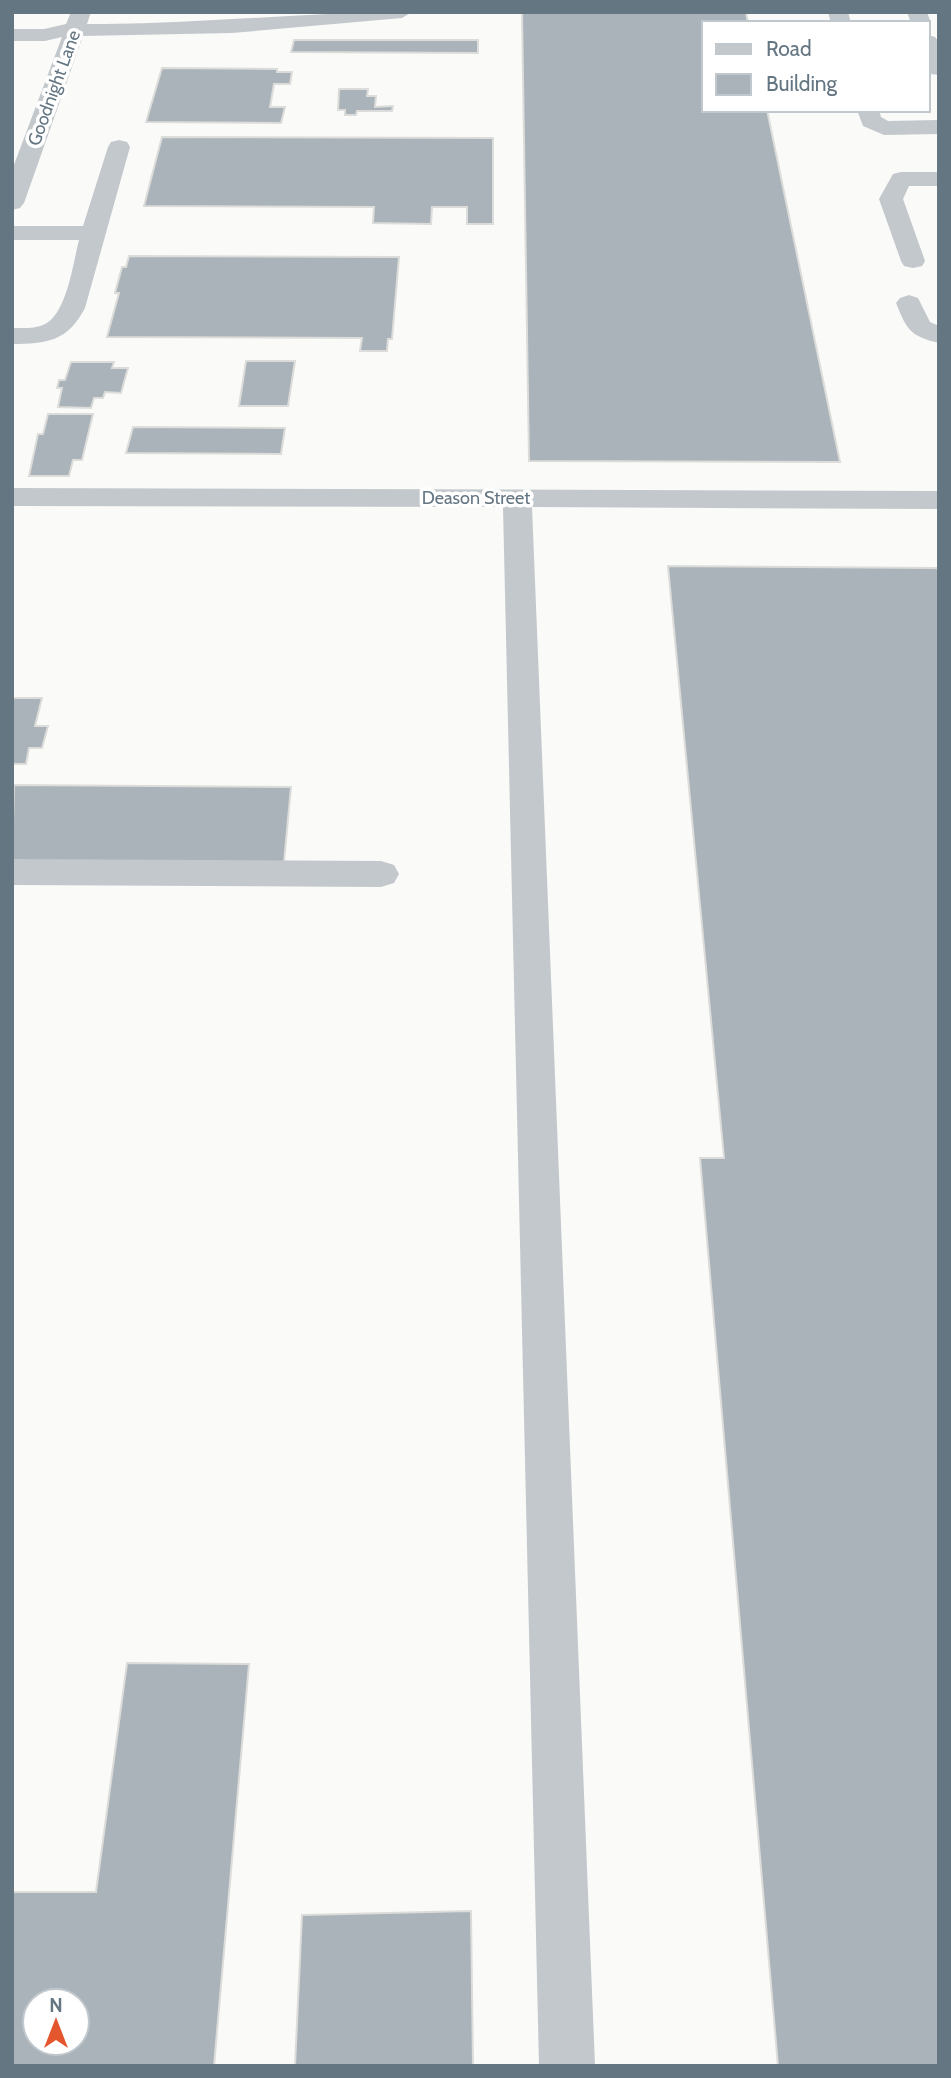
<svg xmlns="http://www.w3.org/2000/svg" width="951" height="2078" viewBox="0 0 951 2078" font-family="Cabin,sans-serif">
<rect width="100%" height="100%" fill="#fafaf8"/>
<path fill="#aab3b9" stroke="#dcdcda" stroke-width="2" fill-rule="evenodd" d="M522,12H746L748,23H704V110H767L840,462L529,461Z
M294,40H478V53L291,52Z
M162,68L277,69V72H292L290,84H274L270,107H285L281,123L146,122Z
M339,89H368L367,96H376L375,107L393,106L392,111H357L356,115H345V110H338Z
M162,137L493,138V224H467V207H432L431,224L373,223L374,207L144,206Z
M129,256L399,257L392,339H388L387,351H360L362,338L107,337L119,293H115L122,267H126Z
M246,361H295L288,406H239Z
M71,362H114L112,368H128L121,393L105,392L103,398H94L91,408L58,407L62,388H57L59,380H65Z
M48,414H93L82,460H73L69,476H29L38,434H43Z
M133,427L285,428L281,454L126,453Z
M668,566L937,568L939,573V2066H778L700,1158H724Z
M12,698H42L35,726H48L42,748H29L26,764H12Z
M14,785L291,787L284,862L12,861Z
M127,1663L249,1664L214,2066H12V1892H96ZM35,2001H77V2043H35Z
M471,1911L473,2066H295L302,1915Z"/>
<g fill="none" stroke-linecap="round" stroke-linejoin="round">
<path fill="#c3c8cc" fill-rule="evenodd" d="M71,12H91L87,24H105C208,23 310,12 412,12L402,18L232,33L83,36L24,203L20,208L12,210V170L62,37L45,41H12V29H44L66,24Z
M828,12H848L851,23H831Z
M907,12H927L931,23L928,27V23H911Z
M928,35L935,37L939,42V75L931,74L928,69Z
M857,110H879L881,117L888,121L939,120V134L884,135L863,126Z
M119,140L127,142L130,147L85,308C68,341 47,344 12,344V328C23,328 35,329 45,324C67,313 73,263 79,240H12V226H83L108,147L111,142Z
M901,172H939V186H909L903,199L925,261L922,266L913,268L904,266L901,261L879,199L893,174Z
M909,295L918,298L930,322L939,326V343C910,336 907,330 896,303L900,298Z
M12,488L939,491V509L532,507L595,2066H539L503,507L12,506Z
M12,859L381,861L394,865L399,874L394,883L381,887L12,885Z"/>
</g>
<g text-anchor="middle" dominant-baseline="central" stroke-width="7" stroke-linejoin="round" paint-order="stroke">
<g font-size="18" fill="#657683" stroke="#fff">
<text transform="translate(54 88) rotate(-70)">Goodnight Lane</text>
<text x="476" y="498">Deason Street</text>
</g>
</g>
<rect width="951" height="2078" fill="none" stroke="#657683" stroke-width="28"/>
<rect x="702" y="21" width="228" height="91" fill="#ffffff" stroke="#c1c8cd" stroke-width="2"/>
<rect x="716" y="44" width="35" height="10" fill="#c3c8cc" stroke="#c1c8cd" stroke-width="2"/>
<text x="766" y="56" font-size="21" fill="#657683">Road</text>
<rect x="716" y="74" width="35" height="21" fill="#aab3b9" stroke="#c1c8cd" stroke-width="2"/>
<text x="766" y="91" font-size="21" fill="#657683">Building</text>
<g transform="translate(56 2022)"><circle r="33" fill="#ffffff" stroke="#c1c8cd" stroke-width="2"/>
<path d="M0-5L12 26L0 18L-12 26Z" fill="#e4572e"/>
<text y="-10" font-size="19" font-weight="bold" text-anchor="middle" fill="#657683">N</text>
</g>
</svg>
